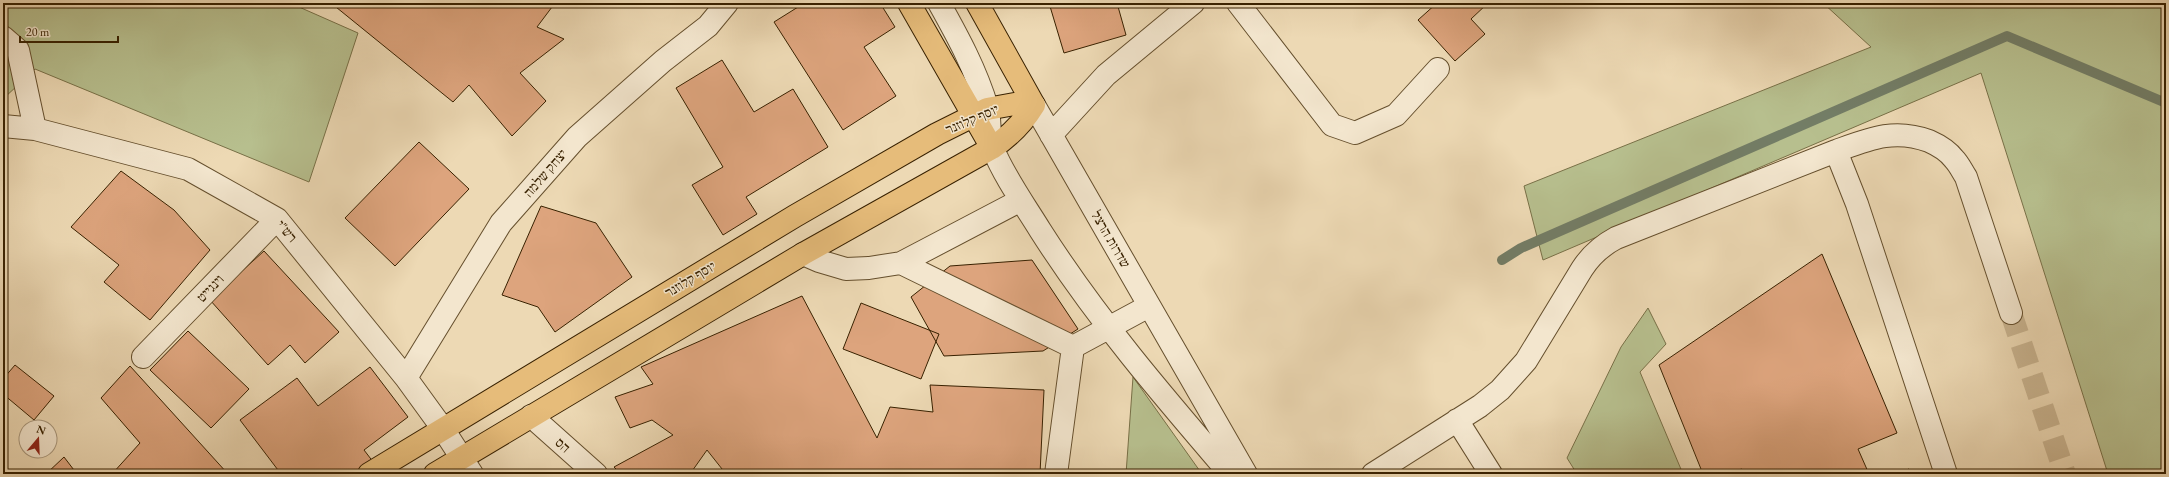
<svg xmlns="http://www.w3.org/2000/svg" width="2169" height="477" viewBox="0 0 2169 477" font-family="'EB Garamond','Frank Ruhl Libre',serif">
<rect width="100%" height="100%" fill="#edd9b4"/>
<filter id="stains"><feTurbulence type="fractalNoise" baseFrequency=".005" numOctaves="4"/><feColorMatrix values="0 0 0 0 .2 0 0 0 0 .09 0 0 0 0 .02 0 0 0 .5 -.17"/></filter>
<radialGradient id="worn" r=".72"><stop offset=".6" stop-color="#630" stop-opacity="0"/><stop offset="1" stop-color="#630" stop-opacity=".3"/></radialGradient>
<path fill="#b7bf8e" stroke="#787047" d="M3,3H290L358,33L309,182L35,69L3,99Z
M1823,3H2166V474H2108L1981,73L1543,260L1524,186L1871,47Z
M1648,308L1666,344L1640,372L1683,474H1577L1567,458L1621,347Z
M1133,377L1202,474H1126Z"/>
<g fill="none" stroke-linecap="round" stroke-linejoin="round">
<path stroke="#737d66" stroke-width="10" d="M1502,260L1521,248L2007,36L2166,103"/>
</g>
<path fill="#dda47d" stroke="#382100" d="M331,3H555L537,27L564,39L520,73L546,101L512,136L469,85L453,102Z
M796,3H880L895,27L864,47L896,96L843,130L774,22L798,7Z
M1049,3H1117L1126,35L1064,53Z
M1437,3H1488L1471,19L1485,34L1455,61L1418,20Z
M722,60L754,112L793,89L828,147L746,197L757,214L723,235L692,185L723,167L676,88Z
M419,142L469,189L395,266L345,218Z
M121,171L174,210L210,250L150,320L104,282L119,265L71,227Z
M541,206L596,223L632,277L555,332L538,307L502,295Z
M264,251L339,332L305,363L290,345L268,365L210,300Z
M1822,254L1897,433L1858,449L1869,474H1744L1742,469L1722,474H1703L1659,365Z
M1032,260L1078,329L1043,351L944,356L911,297L950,266Z
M802,296L877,438L890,407L933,412L930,385L1044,390L1040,474H726L707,450L690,474H621L614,467L673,435L652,420L630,428L615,397L653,384L641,367Z
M861,303L939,334L921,379L843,349Z
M188,331L249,389L211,428L150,370Z
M15,365L54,396L34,420L3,394V379Z
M130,366L228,474H112L140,443L101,398Z
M370,367L408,417L364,450L374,463L359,474H281L240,420L297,378L318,406Z
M64,457L77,474H46Z
M1909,469L1911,474H1894Z"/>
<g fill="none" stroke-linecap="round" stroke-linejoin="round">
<path stroke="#c9b490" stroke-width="22" stroke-dasharray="22 11" stroke-linecap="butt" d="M2011,313L2065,474"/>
<defs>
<path id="minor" d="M939,3C958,37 976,70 987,107C991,120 988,137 993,149C1005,178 1024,204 1040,230C1096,318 1163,396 1230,474
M1238,3L1332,125L1355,133L1396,115L1438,69
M3,37L18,50L35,129
M1034,105L1246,474
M3,126L35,129L188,169L277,219L406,378L443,429L472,474
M1051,135L1106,75L1193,3
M1836,151C1869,139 1894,128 1929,141C1938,145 1948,151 1954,159C1959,164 1962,171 1966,177L2011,313
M803,254L819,261L846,269L869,268L901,263L1073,347
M901,263L1021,200
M1073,347L1149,306
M143,357L277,219
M406,378L501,223L577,137L663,61L708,26L727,3
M531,416L596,474
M1457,420L1491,474
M1056,474L1073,347
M1373,474L1480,406L1500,390L1526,361L1582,269C1591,255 1601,246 1616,238L1836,151L1857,204L1946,474"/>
<path id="major" d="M909,3L992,148
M977,3L1034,105
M369,474L795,216L937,134L987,109L1020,103L1034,105
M435,474L803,254L992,148C1010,136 1023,123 1034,105"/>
</defs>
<use href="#minor" stroke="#654f2d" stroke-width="24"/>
<use href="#major" stroke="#382100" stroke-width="24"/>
<use href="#minor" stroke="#f3e6ce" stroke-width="22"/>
<use href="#major" stroke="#e6bc7a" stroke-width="22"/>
</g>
<g text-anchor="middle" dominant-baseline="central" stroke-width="3" stroke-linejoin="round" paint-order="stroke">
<g font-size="14" fill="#382100" stroke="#f3e6ce">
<text transform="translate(972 119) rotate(-23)">יוסף קלוזנר</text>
<text transform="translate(545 173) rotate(-49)">יצחק שלמה</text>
<text transform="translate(287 231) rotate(49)">רש"י</text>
<text transform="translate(1111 239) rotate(60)">שדרות הרצל</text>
<text transform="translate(690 279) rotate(-31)">יוסף קלוזנר</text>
<text transform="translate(210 288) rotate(-46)">וינגייט</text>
<text transform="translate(563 445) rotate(42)">הס</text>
</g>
</g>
<rect width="2169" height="477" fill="none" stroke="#edd9b4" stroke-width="16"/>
<rect x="4" y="4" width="2161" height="469" fill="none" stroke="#382100" stroke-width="2"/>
<rect x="8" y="8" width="2153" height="461" fill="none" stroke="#382100"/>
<g transform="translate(38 439) rotate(19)"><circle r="19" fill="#f3e6ce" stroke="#a8977c"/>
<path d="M0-3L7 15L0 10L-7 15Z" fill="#8f2418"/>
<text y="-6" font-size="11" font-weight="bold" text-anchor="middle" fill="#382100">N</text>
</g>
<path d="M20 36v6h98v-6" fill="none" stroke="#382100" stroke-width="2"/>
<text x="26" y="36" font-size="12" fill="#382100" stroke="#f3e6ce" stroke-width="3" paint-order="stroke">20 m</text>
<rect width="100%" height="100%" filter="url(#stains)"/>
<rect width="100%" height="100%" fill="url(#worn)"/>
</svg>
